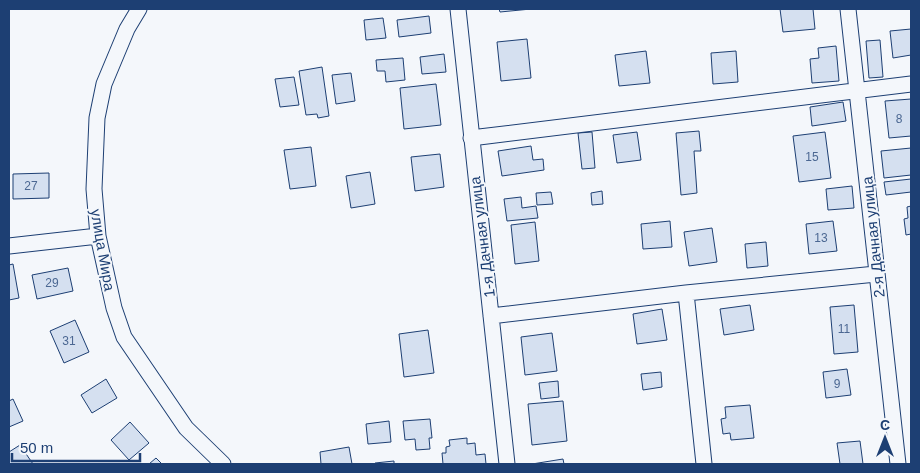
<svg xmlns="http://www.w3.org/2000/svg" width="920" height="473" viewBox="0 0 920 473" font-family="Helvetica,sans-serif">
<rect width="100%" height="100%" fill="#f4f7fb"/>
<path fill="#d5e0f0" stroke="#1d3f73" d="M499,9H531L500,12Z
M780,9H813L815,29L783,32Z
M429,16L431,33L399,37L397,20Z
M383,18L386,38L366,40L364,20Z
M911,29V55L893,58L890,31Z
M527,39L531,78L501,81L497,42Z
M880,40L883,77L869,78L866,41Z
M836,46L839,81L812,83L810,59L819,58L818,48Z
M646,51L650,83L619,86L615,55Z
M736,51L738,82L713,84L711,53Z
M444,54L446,72L422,74L420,57Z
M403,58L405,80L386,82L385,71H377L376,60Z
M322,67L329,116L318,118L317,114L306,115L299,71Z
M351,73L355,101L336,104L332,75Z
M294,77L299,105L280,107L275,79Z
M436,84L441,125L404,129L400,88Z
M911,99V136L889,138L885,101Z
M843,102L846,121L812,126L810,107Z
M699,131L701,151H694L697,193L681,195L676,133Z
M592,132L595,168L582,169L578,133Z
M637,132L641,160L617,163L613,135Z
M825,132L831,178L799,182L793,136Z
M531,146L533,160L543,159L544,170L502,176L498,151Z
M311,147L316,186L290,189L284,150Z
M911,148V175L884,178L881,151Z
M440,154L444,187L415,191L411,157Z
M370,172L375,204L351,208L346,176Z
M49,173V198L13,199V174Z
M911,179V192L886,195L884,182Z
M852,186L854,208L828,210L826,189Z
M602,191L603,204L592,205L591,193Z
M551,192L553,204L537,205L536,193Z
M521,197L522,208L536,206L538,218L507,221L504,199Z
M911,206V234L906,235L904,219L908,218L907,207Z
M670,221L672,247L643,249L641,224Z
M833,221L837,251L809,254L806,224Z
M535,222L539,261L515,264L511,225Z
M712,228L717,262L689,266L684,232Z
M766,242L768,266L747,268L745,244Z
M13,264L19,298L9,300V265Z
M68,268L73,291L37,299L32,275Z
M750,305L754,330L724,335L720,309Z
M854,305L858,352L834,354L830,307Z
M662,309L667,340L637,344L633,314Z
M75,320L89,352L64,363L50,331Z
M428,330L434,373L404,377L399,334Z
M552,333L557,371L525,375L521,337Z
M847,369L851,395L826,398L823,372Z
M661,372L662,387L643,390L641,374Z
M106,379L117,398L92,413L81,395Z
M558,381L559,397L541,399L539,383Z
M13,399L23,421L9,427V401Z
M563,401L567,441L532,445L528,404Z
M750,405L754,438L731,440L730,433L723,434L721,419L726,418L725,407Z
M430,419L432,438H429L430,449L416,450L415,439L405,440L403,421Z
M389,421L391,442L368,444L366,424Z
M130,422L149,443L129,460L111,440Z
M467,438V444L475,443L476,455L485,454L486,464H443L442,453H446V447L450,446L449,440Z
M860,441L863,464H840L837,443Z
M20,445L33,464H9V452Z
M349,447L352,464H321L320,452Z
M156,458L162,464H149Z
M563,459L564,464H532Z
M394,461V464H375V463Z"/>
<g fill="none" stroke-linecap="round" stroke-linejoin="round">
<defs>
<path id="street" d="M139,9L127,29L104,84L97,118L94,189L98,236L114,308L124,337L186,428L223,464
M458,9L507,464
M848,9L898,464
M471,138L911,84
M9,246L98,236
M686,293L704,464
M491,316L686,293L876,274"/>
</defs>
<use href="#street" stroke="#1d3f73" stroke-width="17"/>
<use href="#street" stroke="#f4f7fb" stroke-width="15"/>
</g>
<g text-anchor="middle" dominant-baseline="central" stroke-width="4" stroke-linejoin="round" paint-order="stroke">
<g font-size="12" fill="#4b6792">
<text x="899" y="119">8</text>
<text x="812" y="157">15</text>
<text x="31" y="186">27</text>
<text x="821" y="238">13</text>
<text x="52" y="283">29</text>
<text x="844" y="329">11</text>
<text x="69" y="341">31</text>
<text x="837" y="384">9</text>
</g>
<g font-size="15" fill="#1d3f73" stroke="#f4f7fb">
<text transform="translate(482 237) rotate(-97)">1-я Дачная улица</text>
<text transform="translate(873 237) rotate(-96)">2-я Дачная улица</text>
<text transform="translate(103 250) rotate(80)">улица Мира</text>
</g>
</g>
<rect width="920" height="473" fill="none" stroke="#1d3f73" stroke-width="20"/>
<g transform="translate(885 438)" stroke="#f4f7fb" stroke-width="4" paint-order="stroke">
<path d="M0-4L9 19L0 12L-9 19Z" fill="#1d3f73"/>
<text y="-8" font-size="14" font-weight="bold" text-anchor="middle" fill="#1d3f73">С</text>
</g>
<path d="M12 453v8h128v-8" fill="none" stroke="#1d3f73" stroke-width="2.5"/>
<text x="20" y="453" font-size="15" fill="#1d3f73" stroke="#f4f7fb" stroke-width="4" paint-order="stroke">50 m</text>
</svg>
